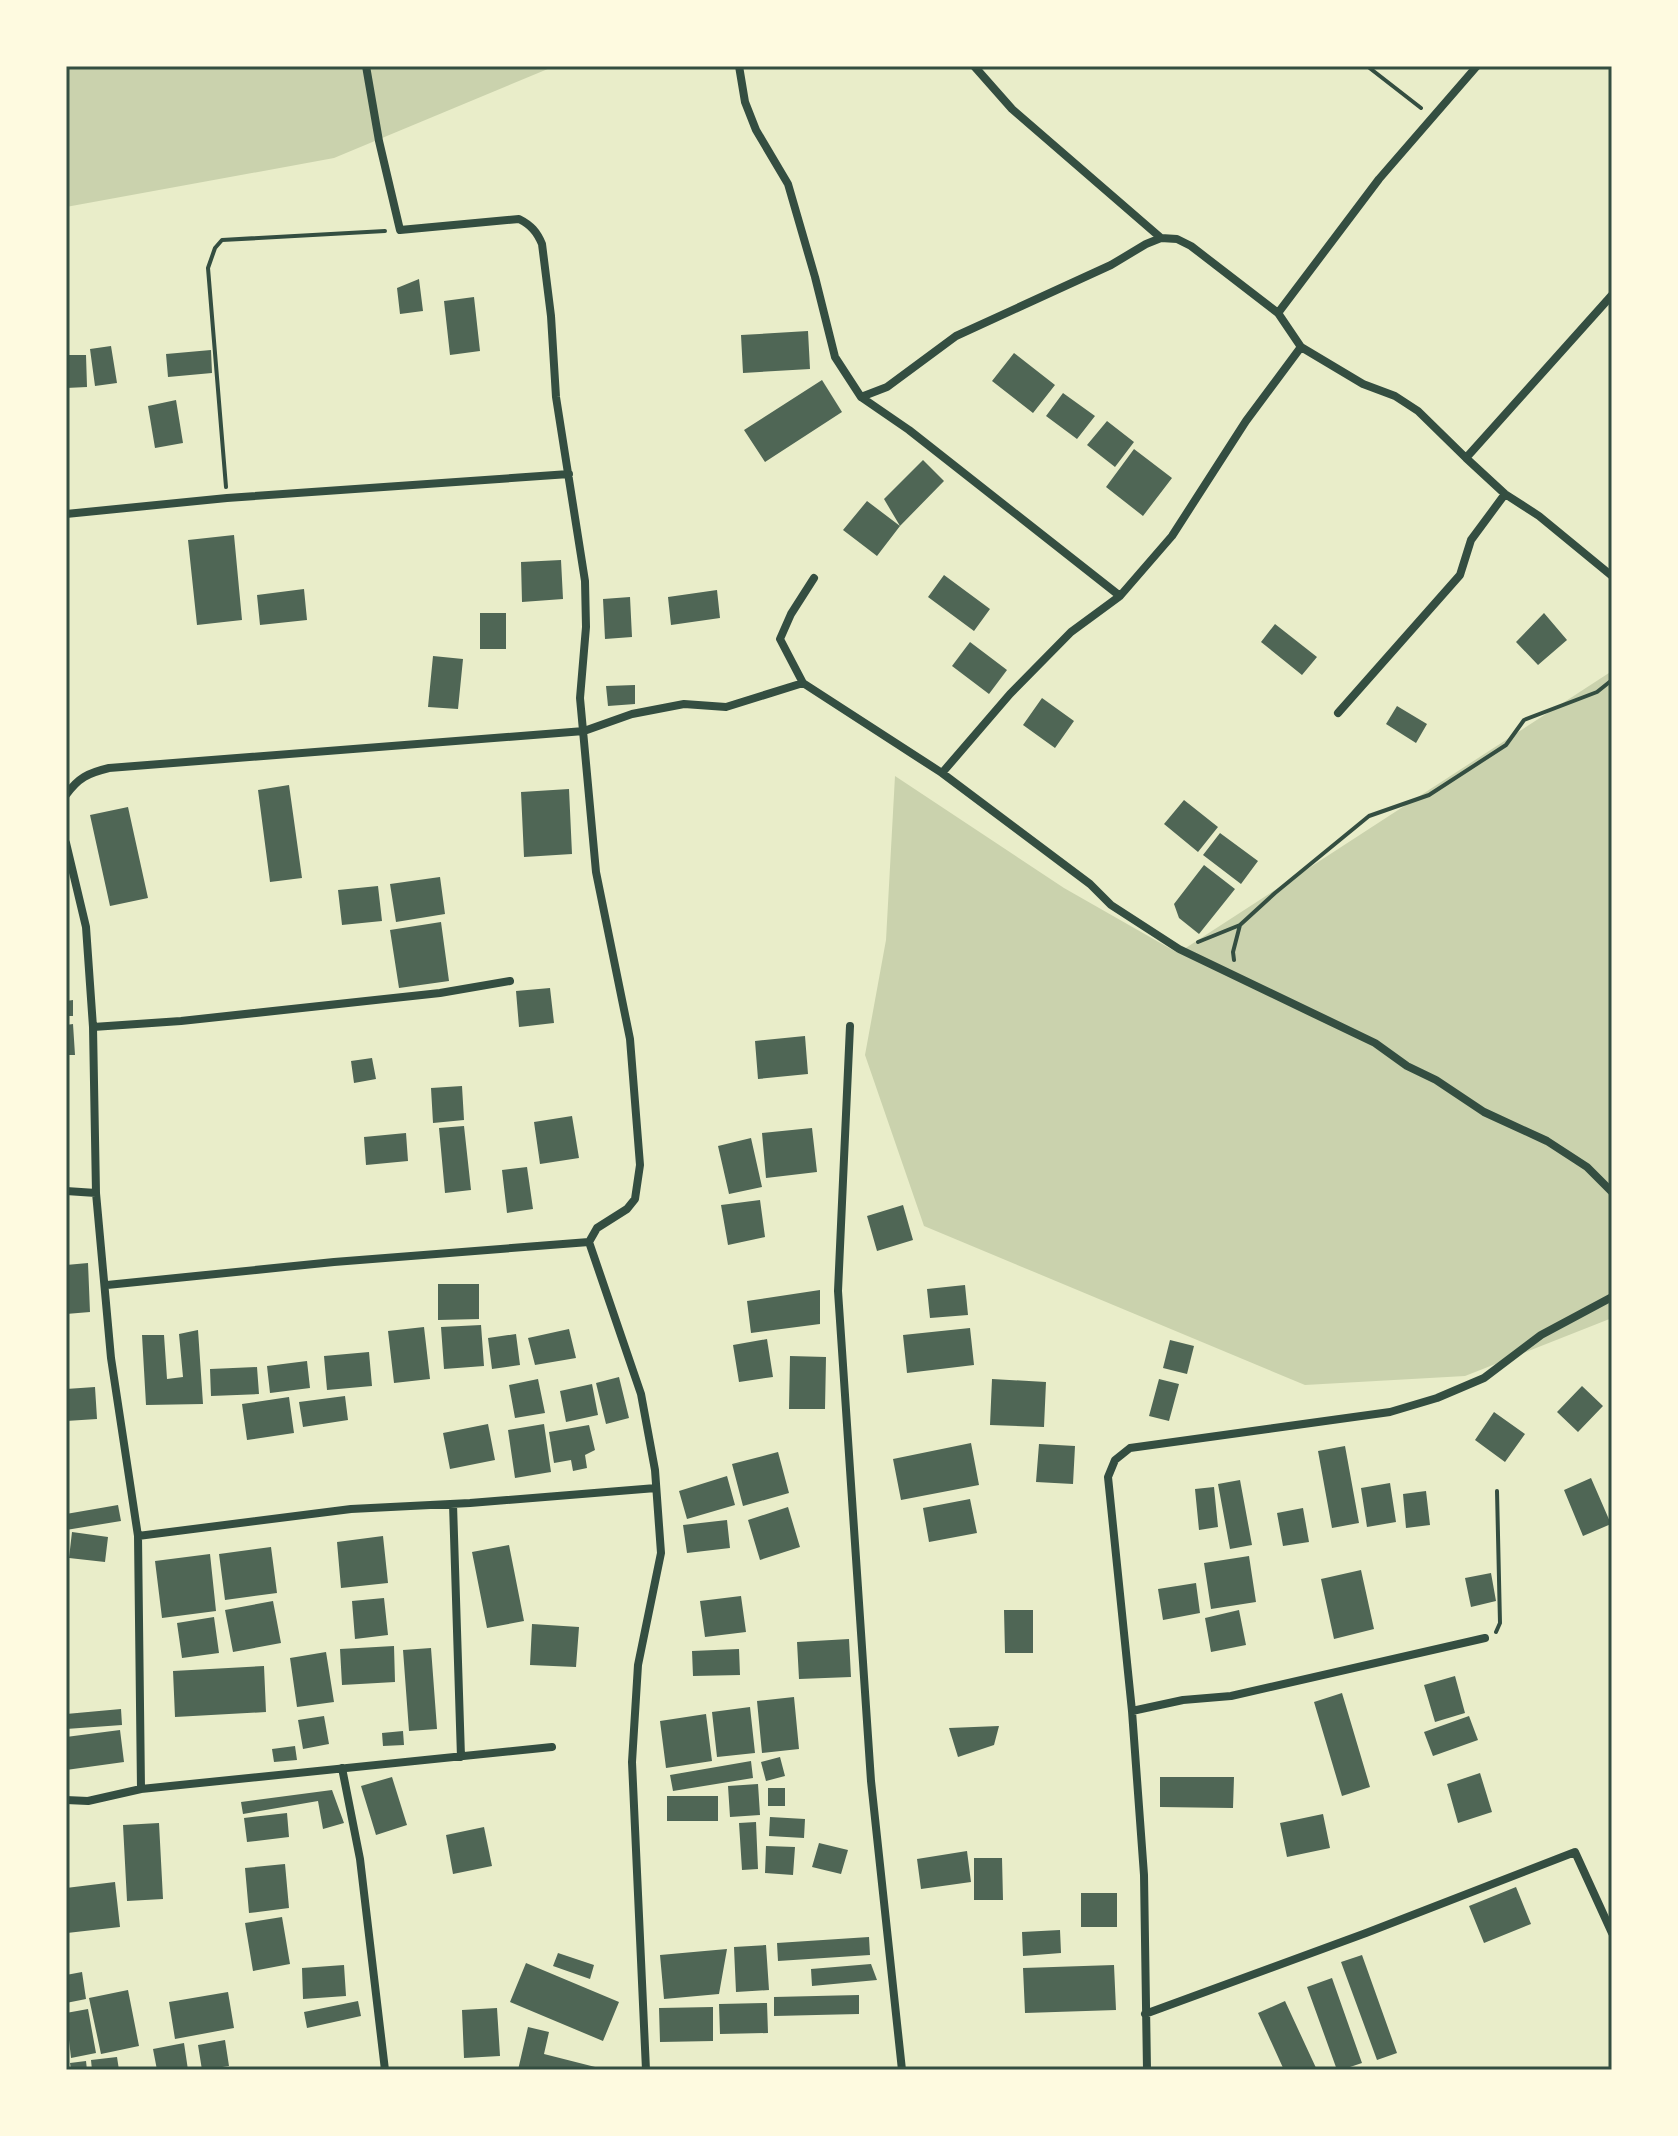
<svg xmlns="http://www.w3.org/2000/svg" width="1678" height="2136" viewBox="0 0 1678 2136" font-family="'Varela Round',sans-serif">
<rect width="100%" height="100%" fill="#e9edc9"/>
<path fill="#cad2ad" d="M66,66H555L334,158L66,207Z
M1612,671V1318L1465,1376L1305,1385L924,1226L865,1055L886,940L895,776L1064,888L1178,953Z"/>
<path fill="#4f6655" d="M419,279L423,311L400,314L397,288Z
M474,297L480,351L450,355L444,301Z
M808,331L810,369L743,373L741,335Z
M111,346L117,383L95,386L90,349Z
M211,350L212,373L168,377L166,354Z
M1014,353L1055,385L1033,413L992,381Z
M66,355H86L87,387L66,388Z
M822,380L842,412L765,462L744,430Z
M1063,393L1095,416L1077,439L1046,416Z
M176,400L183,443L155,448L148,406Z
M1107,421L1134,442L1115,467L1087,445Z
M1134,449L1172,478L1143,516L1106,487Z
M923,460L944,481L900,526L884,499Z
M867,501L900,526L877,556L843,530Z
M234,535L242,620L197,625L188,540Z
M561,560L563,599L522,602L521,562Z
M944,575L990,609L974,631L928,597Z
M304,589L307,620L260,625L257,595Z
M717,590L720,618L671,625L668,597Z
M630,597L632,637L605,639L603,599Z
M480,613H506V649H480Z
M1544,613L1567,640L1538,665L1516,642Z
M1275,624L1317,657L1302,675L1261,642Z
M970,642L1007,670L989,694L952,666Z
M433,656L463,659L458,709L428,707Z
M635,685V704L608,706L606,686Z
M1042,698L1074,721L1055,748L1023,725Z
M1397,706L1427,724L1416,743L1386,724Z
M289,785L302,878L270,882L258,790Z
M569,789L572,854L524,857L521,792Z
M1184,800L1218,827L1198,852L1164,824Z
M128,807L148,898L110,906L90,815Z
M1220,833L1258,861L1241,884L1203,855Z
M1204,865L1235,889L1199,934L1179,918L1174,904Z
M440,877L445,914L396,922L390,884Z
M378,886L382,921L342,925L338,890Z
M441,922L449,981L399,988L390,930Z
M550,988L554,1023L519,1027L516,991Z
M73,1000V1016H66V1001Z
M73,1024L75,1055H66V1025Z
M805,1036L808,1074L758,1079L755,1041Z
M372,1058L376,1079L354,1083L351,1061Z
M462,1086L464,1120L433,1123L431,1088Z
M572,1116L579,1158L540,1164L534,1122Z
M464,1126L471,1190L445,1193L439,1128Z
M812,1128L817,1172L766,1178L762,1133Z
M406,1133L408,1161L366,1165L364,1137Z
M751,1138L762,1187L729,1194L718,1146Z
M527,1167L533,1209L507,1213L502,1170Z
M760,1200L765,1237L728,1245L721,1205Z
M903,1205L913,1240L877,1251L867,1216Z
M88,1263L90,1312L66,1314V1265Z
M438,1284H479V1319L438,1320Z
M965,1285L968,1315L930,1318L927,1289Z
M820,1290V1324L751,1333L747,1301Z
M481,1325L484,1366L444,1369L441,1327Z
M424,1327L430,1379L394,1383L388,1331Z
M970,1328L974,1365L907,1373L903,1335Z
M569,1329L576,1358L535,1365L528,1338Z
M198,1330L203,1404L146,1405L142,1335H164L167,1379L183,1377L179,1334Z
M516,1334L520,1365L492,1369L488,1338Z
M767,1339L773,1377L739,1382L733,1345Z
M1170,1340L1194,1346L1187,1374L1163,1368Z
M369,1352L372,1386L327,1390L324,1356Z
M790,1356L826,1357L825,1409H789Z
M307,1361L310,1388L270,1393L267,1366Z
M257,1367L259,1394L211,1396L210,1369Z
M619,1377L629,1418L606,1424L596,1383Z
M538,1379L545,1413L515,1418L509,1385Z
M992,1379L1046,1382L1044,1427L990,1425Z
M1159,1379L1179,1384L1169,1421L1149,1416Z
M592,1384L598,1415L566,1422L560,1391Z
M1582,1386L1603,1406L1578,1432L1557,1412Z
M95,1387L97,1419L66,1421V1389Z
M345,1396L348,1420L303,1427L299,1402Z
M289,1397L294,1433L247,1440L242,1404Z
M1494,1412L1525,1434L1505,1462L1475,1440Z
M488,1424L495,1460L450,1469L443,1433Z
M544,1424L551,1472L515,1478L508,1430Z
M589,1425L595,1450L585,1455L587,1468L573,1471L571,1460L554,1463L549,1432Z
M971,1443L979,1485L901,1500L893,1459Z
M1039,1444L1075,1446L1073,1484L1036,1482Z
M1345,1446L1359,1523L1332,1528L1318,1451Z
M778,1452L789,1493L743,1506L732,1464Z
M727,1476L735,1505L687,1519L679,1491Z
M1591,1478L1611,1524L1583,1536L1564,1490Z
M1240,1480L1252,1545L1230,1549L1218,1484Z
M1390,1483L1396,1522L1367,1527L1361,1488Z
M1214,1487L1218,1527L1199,1530L1195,1489Z
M1426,1491L1430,1525L1406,1528L1403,1494Z
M970,1499L977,1533L929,1542L923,1508Z
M118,1505L121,1521L66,1530V1514Z
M788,1507L800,1547L760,1560L748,1520Z
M1303,1508L1309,1542L1283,1546L1277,1513Z
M727,1520L730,1548L687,1553L683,1525Z
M72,1532L108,1537L105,1562L69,1558Z
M383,1536L388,1583L341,1588L337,1542Z
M509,1545L524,1621L487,1628L472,1552Z
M271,1547L277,1593L225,1600L219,1554Z
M210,1554L216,1611L162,1618L155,1561Z
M1249,1556L1256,1602L1211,1609L1204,1563Z
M1361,1570L1374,1629L1334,1639L1321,1579Z
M1491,1573L1496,1601L1471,1607L1465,1578Z
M1196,1583L1200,1613L1163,1620L1158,1589Z
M741,1596L746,1632L705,1637L700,1601Z
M384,1598L388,1635L355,1639L352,1601Z
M273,1601L281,1643L233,1652L225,1610Z
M1004,1610H1033V1653H1005Z
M1239,1610L1246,1645L1211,1652L1205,1618Z
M214,1617L219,1653L182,1658L177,1623Z
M532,1624L579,1627L576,1667L530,1665Z
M849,1639L851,1677L799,1679L797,1642Z
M394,1646L395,1682L342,1685L340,1649Z
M431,1648L437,1729L409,1731L403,1650Z
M739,1649L740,1675L693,1676L692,1651Z
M326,1652L334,1702L297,1707L290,1658Z
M264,1666L266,1712L175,1717L173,1671Z
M1455,1676L1465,1713L1435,1722L1424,1685Z
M1342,1693L1370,1787L1342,1796L1314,1702Z
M794,1697L799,1749L762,1753L757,1701Z
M750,1707L755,1753L717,1757L712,1712Z
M121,1709L122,1725L66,1729V1714Z
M706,1714L712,1761L666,1768L660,1721Z
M324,1716L329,1744L303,1749L298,1720Z
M1469,1716L1478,1740L1433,1756L1424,1732Z
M999,1726L994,1745L958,1757L949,1728Z
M120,1730L124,1762L66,1770V1737Z
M403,1731L404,1745L383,1746L382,1733Z
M295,1746L297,1760L274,1762L272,1749Z
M780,1757L785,1776L766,1781L761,1762Z
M751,1761L753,1778L673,1791L670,1775Z
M1480,1773L1492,1812L1458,1823L1447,1784Z
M392,1777L407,1825L376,1835L361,1786Z
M1160,1777H1234L1233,1808L1160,1807Z
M758,1784L760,1815L730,1817L728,1786Z
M768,1788H785V1806H768Z
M332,1790L344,1823L323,1829L318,1801L243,1814L241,1802Z
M667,1796H718V1821H667Z
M287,1813L289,1837L247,1842L244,1818Z
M1323,1814L1330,1848L1287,1857L1280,1823Z
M770,1817L805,1819L804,1838L769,1836Z
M756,1822L758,1869L742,1870L739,1823Z
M159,1823L163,1899L127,1901L123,1825Z
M484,1827L492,1866L453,1874L446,1835Z
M819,1843L848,1850L841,1874L812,1867Z
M766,1846L795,1847L793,1875L765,1873Z
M967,1851L971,1882L921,1889L917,1859Z
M974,1858H1002L1003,1900H974Z
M285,1864L289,1908L249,1913L245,1868Z
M115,1882L120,1927L67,1933L66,1888Z
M1516,1887L1531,1924L1484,1943L1469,1906Z
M1081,1893H1117V1927H1081Z
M282,1917L290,1964L253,1971L245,1923Z
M1060,1930L1061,1953L1023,1956L1022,1932Z
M869,1937L870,1955L778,1961L777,1943Z
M766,1945L769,1990L736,1992L734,1947Z
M727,1949L719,1994L664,1999L660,1955Z
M558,1953L594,1965L590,1979L553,1966Z
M1362,1955L1397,2053L1377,2060L1341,1962Z
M526,1963L619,2002L603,2041L510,2002Z
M871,1964L877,1980L812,1986L811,1969Z
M344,1965L346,1996L303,1999L302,1968Z
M1114,1965L1116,2010L1025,2013L1023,1968Z
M82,1972L86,1999L66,2003V1975Z
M1332,1978L1362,2063L1341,2070H1337L1307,1987Z
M128,1990L139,2046L101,2054L89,1998Z
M228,1992L234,2028L175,2039L169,2002Z
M859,1995V2014L774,2016V1997Z
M358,2001L361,2016L307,2028L304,2012Z
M1285,2001L1317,2070H1284L1258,2013Z
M767,2003L768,2033L720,2034L719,2004Z
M713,2007V2041L660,2042L659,2008Z
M497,2008L500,2056L464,2058L462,2010Z
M88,2009L96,2053L71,2058L66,2013Z
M528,2027L549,2032L544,2054L607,2070H518Z
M225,2040L229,2066L202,2070L198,2045Z
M184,2043L188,2070H157L153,2049Z
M117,2057L119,2070H92L91,2060Z
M86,2061L87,2070H71L70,2063Z"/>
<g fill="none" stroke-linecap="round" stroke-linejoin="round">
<path stroke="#344e41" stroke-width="4" d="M1367,66L1421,108
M226,487L208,268L215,248L222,240L385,231
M1198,942L1240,925
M1234,960L1233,952L1240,925L1275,893L1369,816L1429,795L1506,745L1524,720L1597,692L1612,680
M1496,1632L1500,1623L1497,1491"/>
<path stroke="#344e41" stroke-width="8" d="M366,66L379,141L400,230L519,219C531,225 537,232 542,244L551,316L556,397L585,581L586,627L580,698L596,872L630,1039L640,1165L635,1199L627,1209L597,1228L589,1242L641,1394L655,1470L661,1553L638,1665L632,1762L646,2070
M739,66L745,102L756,130L788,184L815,277L835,357L861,397
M974,66L1012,109L1161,238
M1612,295L1466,458L1505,494L1539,516L1612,576
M1278,313L1379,179L1477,66
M66,514L227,498L569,474
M814,578L791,614L780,639L803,683L942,773L1090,884L1111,905L1179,949L1375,1043L1407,1066L1436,1080L1484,1112L1547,1141L1587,1167L1612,1192
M1120,596L909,430L861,397L887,387L956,336L1111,265L1146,244L1161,238L1177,239L1191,246L1278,313L1301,347L1363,384L1395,396L1418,411L1466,458
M1338,713L1460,575L1471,540L1505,494
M942,773L1010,694L1071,632L1120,596L1172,536L1246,421L1301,347
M66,795C78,778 88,773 109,768L584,731L632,714L684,704L726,707L803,683
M66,843L86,927L93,1027L96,1193L111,1358L138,1536L141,1789
M850,1026L838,1291L871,1781L902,2070
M93,1027L181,1021L440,993L510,981
M66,1191L96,1193
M107,1285L334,1262L589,1242
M453,1504L461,1757
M138,1536L351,1509L470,1503L656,1488
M1132,1711L1183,1700L1231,1696L1485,1638
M342,1768L360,1859L385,2070
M66,1800L88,1801L141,1789L552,1747
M1145,2014L1366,1933L1575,1852L1612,1933
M1147,2070L1144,1875L1132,1711L1108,1477L1115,1460L1130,1448L1390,1412L1437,1398L1484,1378L1541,1335L1612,1297"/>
</g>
<rect width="1678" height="2136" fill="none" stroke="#fefae0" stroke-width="136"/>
<rect x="68" y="68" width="1542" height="2000" fill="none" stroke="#344e41" stroke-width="3"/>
</svg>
